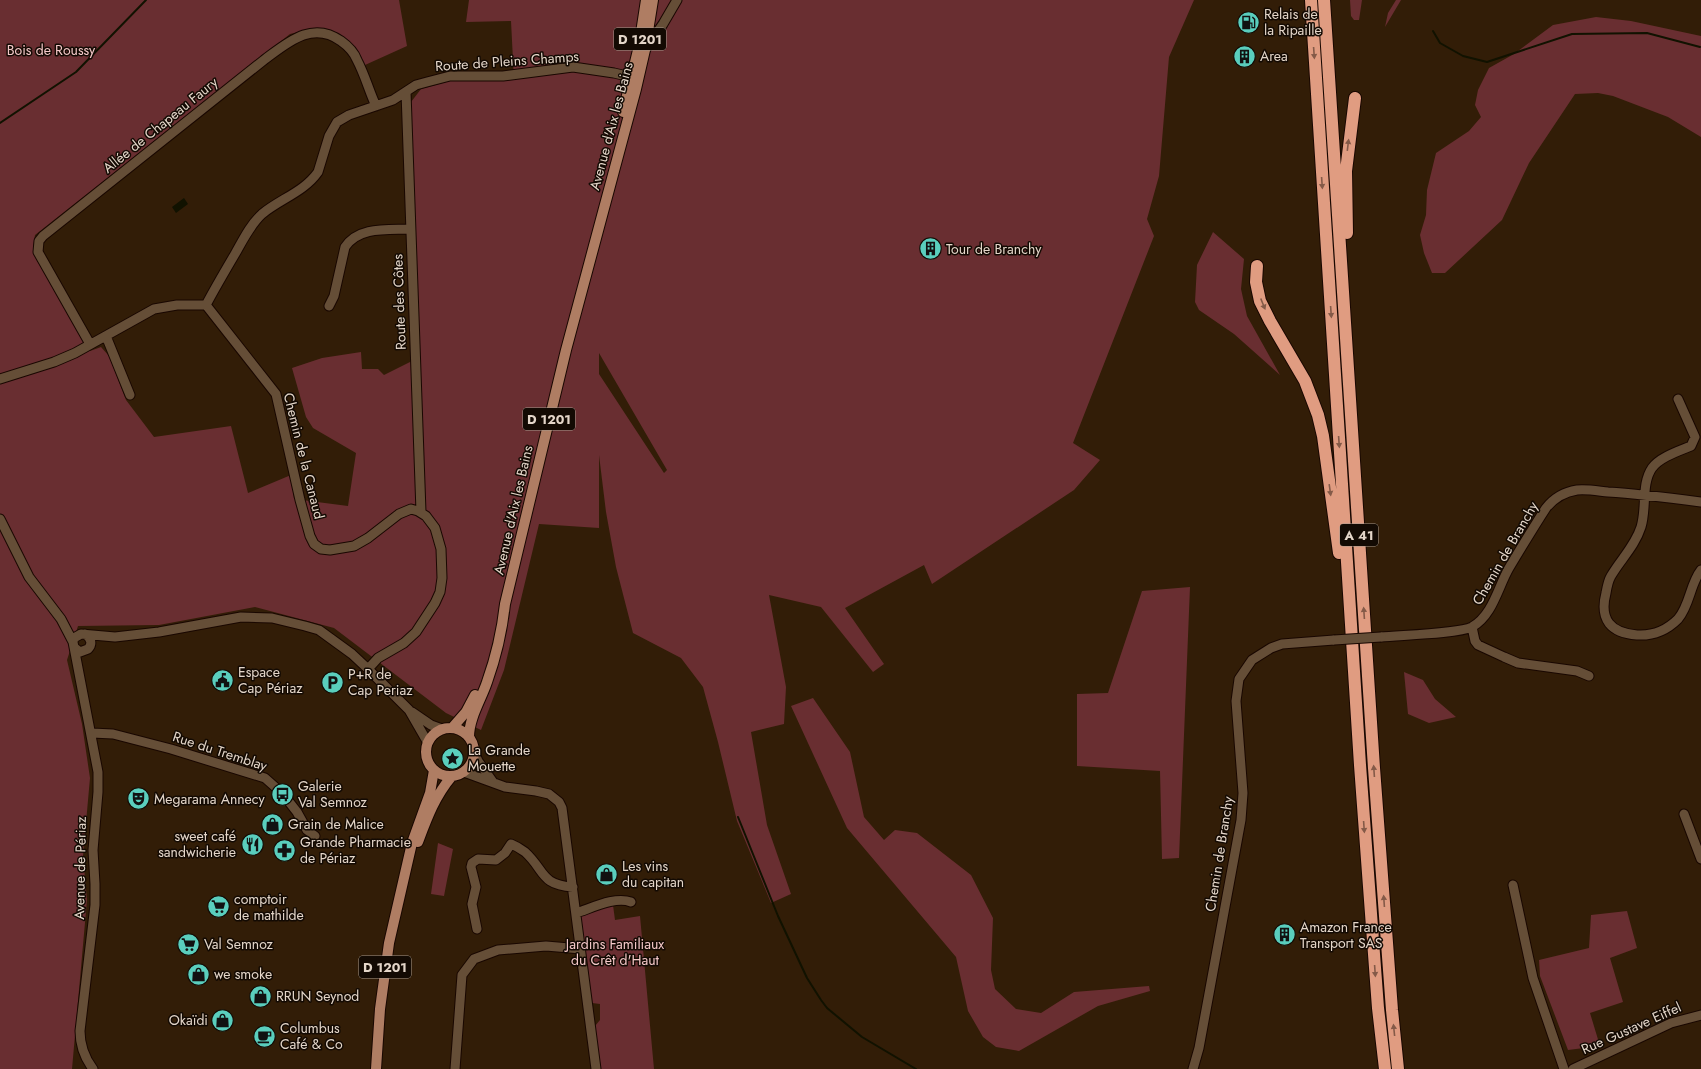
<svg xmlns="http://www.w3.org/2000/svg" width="1701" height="1069" viewBox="0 0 1701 1069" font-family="Jost,sans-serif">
<rect width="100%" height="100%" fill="#321d07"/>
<path fill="#692e31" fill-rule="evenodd" d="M0,0H399L407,46L365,65C343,30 331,23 290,34L35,235L33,248L35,257L90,351L101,347L109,356L126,400L154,437L231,426L248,493L291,475L294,499L348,506L356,453L313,428L306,417L292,368L322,358L361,352L362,369H378L384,375L418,358L411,102L421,89L457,79L514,80L511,21L466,22L469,0H1194L1169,57L1159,176L1147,219L1154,236L1073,443L1100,460L1074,490L932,584L924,565L845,608L884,664L873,672L821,607L769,595L786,687L784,724L751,732L767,825L791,894L771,903L737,821L718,742L703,687L681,658L633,633L616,567L606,512L599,455V528L539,524L504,670L481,730L446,713L334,628L255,607L159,625L78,626L67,660L82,724L90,778L83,856L87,900L72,1069H0ZM599,353L667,470L664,473L599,374Z
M1350,0H1362L1359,20H1354L1351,16Z
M1396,0H1401L1385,27L1388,13Z
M1596,17L1631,21L1701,36V137L1668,117L1613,96L1598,93L1575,94L1529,163L1502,220L1445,273H1432L1424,253L1420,235L1426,215L1427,190L1436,153L1469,131L1481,117L1475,105L1478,90L1489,68L1514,54L1553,25Z
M1213,232L1244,259L1241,289L1247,316L1280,375L1234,334L1199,310L1195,302L1197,265Z
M1190,587L1179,858L1162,859L1160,771L1077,766V694L1108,693L1142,591Z
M1404,672L1423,680L1435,699L1456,717L1429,723L1408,714Z
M813,698L850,752L864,817L884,840L895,830L917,833L971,875L993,918L991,970L995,989L1016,1009L1041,1013L1074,992L1149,986L1150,991L1098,1006L1019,1051L996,1047L983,1037L968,1011L956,957L847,828L791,706Z
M438,843L453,849L444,896L431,894Z
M613,905L615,920L640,916L654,1069H601L595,1026L600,1020V1004L592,1003L581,916Z
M1627,911L1637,948L1610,958L1623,1002L1590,1013L1600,1046L1568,1050L1540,976L1539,960L1589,948L1591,915Z"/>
<path fill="#111200" d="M184,198L188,204L176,213L172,207Z"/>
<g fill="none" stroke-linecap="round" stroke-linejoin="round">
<path stroke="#111200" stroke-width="2" d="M1433,31L1440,43L1463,56L1487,62L1572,34L1647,33L1700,47
M0,123L76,72L146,0
M738,817L778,916L807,978L821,1000L827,1008L862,1037L916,1069"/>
<defs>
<path id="minor" d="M645,50L663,24L677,0
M406,92L421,512
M206,305C215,288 225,271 235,254C243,240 250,225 262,214C280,199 304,192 318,172L329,136L337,122L349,115L393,100L416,85L427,82L450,76H503L573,67L614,73L631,77
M329,306L334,296L345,247C359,226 388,230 410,229
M106,336L130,395
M90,344L38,252L39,241L43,236L264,60C287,43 312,20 341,41C348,46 354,52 357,60C365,75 369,91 376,106
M0,379L54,362L75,353L154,309L177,305H206L276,394L300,500L310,536L314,544L321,549L330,550L354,546L368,538L399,514L411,509L418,511L426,516L435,528L441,549L442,578L440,592L435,603L416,632L404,643L378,658L368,669
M1678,399L1695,437L1691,446C1679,451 1660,457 1652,468C1641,484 1647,508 1641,527C1635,546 1621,559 1611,576C1608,581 1607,587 1606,593C1599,620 1611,633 1637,635C1653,636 1667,630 1678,619C1690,605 1690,584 1701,570
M0,519L29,577L61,619L73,642L98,772V792L93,850L95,884V905L80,1031C80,1046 84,1057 93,1069
M1472,627L1475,641L1478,645L1504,657L1518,663L1577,671L1589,676
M1381,637C1400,635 1457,634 1472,627C1493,615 1498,587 1509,568C1521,548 1533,528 1546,508C1554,498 1564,492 1577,490C1587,489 1598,491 1608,492C1639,494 1670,498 1701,502
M73,642L74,638L81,634L115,637L159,632L241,617L272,618L305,626L319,630L352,654L368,669L409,710L428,743
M75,648L80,652L88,649C93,644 91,638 85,634
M412,712L431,725L442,729
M92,733L113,734L171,749L265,778L283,794L297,812L307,830L315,836
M475,754L478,761L493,782
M464,772L505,787L536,791L549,794L559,802L562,808L596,1069
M1684,814L1701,859
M1513,885L1533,978L1564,1069
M576,913C592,908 615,896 631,902
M477,929L472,904L476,887L471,867L472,863L478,859L496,860L505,853L511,844C516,846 521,849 525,852C545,870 540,885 573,887
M455,1069L462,975L474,959L498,950L546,946L581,949
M1193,1069L1199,1048L1241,820L1243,793L1236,701L1239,679L1252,660L1271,648L1282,644L1334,640
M1573,1069L1671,1023L1701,1015"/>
<path id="major" d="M623,112L639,46L646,0
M426 752a24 24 0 1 1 48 0a24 24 0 1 1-48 0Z
M452,728L466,712L475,695
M469,737C469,718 481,700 487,682C496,657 502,631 505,604L566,350L636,89L645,50L653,0
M418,842C427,818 435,796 452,776
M376,1069L380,1009L389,943L412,843L430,793L434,770"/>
<path id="highway" d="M1311,0L1360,765L1378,1008L1385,1069
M1324,0L1374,768L1392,1010L1398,1069
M1347,233L1346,171L1355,98
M1257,266L1256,282L1260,301L1270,321L1305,381L1318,415L1323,436L1339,553"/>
</defs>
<use href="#minor" stroke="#190700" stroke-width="11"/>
<use href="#major" stroke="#190700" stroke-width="12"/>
<use href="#highway" stroke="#190700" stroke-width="14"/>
<use href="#minor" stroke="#654e37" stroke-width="9"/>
<use href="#major" stroke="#af7d63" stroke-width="10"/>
<use href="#highway" stroke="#e09c81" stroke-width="12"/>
<defs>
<path id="minor-bridge" d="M1334,640L1381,637"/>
</defs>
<use href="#minor-bridge" stroke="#190700" stroke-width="11" stroke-linecap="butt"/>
<use href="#minor-bridge" stroke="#654e37" stroke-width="9"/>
</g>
<defs><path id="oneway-solid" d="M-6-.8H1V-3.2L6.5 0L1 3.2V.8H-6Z"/></defs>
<g fill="#845a48">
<use href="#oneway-solid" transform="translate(1314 53) rotate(86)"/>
<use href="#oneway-solid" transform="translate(1348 145) rotate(-83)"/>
<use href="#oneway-solid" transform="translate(1322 183) rotate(86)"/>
<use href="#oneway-solid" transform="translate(1263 304) rotate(68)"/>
<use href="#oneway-solid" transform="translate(1331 312) rotate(86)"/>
<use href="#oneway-solid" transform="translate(1339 442) rotate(86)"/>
<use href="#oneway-solid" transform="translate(1330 490) rotate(82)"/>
<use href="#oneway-solid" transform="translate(1364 613) rotate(-94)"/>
<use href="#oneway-solid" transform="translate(1374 771) rotate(-94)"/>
<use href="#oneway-solid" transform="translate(1364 827) rotate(86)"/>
<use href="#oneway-solid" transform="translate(1384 901) rotate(-94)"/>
<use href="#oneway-solid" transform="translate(1375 971) rotate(86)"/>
<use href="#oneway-solid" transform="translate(1394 1030) rotate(-96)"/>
</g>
<defs>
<symbol id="fuel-disc" viewBox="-11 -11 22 22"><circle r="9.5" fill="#5acebd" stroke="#130a03"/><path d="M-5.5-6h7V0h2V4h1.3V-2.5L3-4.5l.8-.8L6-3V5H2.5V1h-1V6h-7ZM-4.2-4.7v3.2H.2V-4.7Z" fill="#111"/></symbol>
<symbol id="building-disc" viewBox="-11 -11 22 22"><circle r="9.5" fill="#5acebd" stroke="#130a03"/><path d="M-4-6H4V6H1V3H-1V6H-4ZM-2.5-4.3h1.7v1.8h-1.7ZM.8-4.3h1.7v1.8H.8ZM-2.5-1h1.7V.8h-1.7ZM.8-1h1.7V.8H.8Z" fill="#111"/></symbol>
<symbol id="civic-disc" viewBox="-11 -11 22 22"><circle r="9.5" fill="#5acebd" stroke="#130a03"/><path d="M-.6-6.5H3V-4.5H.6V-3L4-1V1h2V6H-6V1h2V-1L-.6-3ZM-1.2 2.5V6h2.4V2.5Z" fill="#111"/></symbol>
<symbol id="parking-disc" viewBox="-11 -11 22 22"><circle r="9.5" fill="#5acebd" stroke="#130a03"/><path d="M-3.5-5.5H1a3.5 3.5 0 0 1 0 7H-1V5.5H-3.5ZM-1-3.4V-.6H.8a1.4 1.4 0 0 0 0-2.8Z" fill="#111"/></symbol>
<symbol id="sight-disc" viewBox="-11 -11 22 22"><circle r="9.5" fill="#5acebd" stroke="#130a03"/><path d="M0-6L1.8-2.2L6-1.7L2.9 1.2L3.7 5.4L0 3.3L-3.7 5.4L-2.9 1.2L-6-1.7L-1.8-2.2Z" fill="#111"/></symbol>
<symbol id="bus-disc" viewBox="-11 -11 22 22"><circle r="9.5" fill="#5acebd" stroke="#130a03"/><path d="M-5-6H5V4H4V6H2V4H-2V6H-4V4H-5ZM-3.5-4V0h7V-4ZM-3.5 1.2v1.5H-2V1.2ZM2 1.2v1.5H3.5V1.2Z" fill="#111"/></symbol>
<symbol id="theatre-disc" viewBox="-11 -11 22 22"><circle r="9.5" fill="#5acebd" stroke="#130a03"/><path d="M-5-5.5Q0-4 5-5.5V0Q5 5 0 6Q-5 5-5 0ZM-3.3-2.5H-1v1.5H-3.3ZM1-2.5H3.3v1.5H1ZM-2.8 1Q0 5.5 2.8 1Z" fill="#111"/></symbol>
<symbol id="shop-disc" viewBox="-11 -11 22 22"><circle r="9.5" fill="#5acebd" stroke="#130a03"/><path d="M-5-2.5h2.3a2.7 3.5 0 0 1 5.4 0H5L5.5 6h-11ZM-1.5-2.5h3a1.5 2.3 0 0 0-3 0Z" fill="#111"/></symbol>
<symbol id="restaurant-disc" viewBox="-11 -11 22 22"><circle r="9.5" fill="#5acebd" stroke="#130a03"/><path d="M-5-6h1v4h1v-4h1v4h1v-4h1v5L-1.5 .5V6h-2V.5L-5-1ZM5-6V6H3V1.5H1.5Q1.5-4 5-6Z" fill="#111"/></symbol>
<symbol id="pharmacy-disc" viewBox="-11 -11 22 22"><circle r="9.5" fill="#5acebd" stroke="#130a03"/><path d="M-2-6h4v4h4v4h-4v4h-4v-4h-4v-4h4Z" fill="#111"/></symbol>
<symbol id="supermarket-disc" viewBox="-11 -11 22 22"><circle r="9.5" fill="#5acebd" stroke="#130a03"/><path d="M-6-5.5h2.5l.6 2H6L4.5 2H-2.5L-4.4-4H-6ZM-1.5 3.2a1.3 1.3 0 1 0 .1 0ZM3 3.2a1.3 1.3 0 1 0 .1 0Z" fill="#111"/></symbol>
<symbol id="cafe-disc" viewBox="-11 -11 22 22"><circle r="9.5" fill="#5acebd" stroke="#130a03"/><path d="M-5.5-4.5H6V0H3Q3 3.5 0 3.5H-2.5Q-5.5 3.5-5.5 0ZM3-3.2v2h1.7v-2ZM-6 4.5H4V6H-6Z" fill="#111"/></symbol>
</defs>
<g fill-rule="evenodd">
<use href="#fuel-disc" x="1236" y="10" width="25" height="25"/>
<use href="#building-disc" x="1232" y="44" width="25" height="25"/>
<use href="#building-disc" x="918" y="236" width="25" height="25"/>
<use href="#civic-disc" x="210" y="668" width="25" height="25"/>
<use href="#parking-disc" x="320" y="670" width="25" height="25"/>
<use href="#sight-disc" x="440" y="746" width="25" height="25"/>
<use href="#bus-disc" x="270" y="782" width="25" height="25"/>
<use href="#theatre-disc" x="126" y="786" width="25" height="25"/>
<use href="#shop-disc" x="260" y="812" width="25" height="25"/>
<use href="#restaurant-disc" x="240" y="832" width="25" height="25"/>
<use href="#pharmacy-disc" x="272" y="838" width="25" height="25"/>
<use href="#shop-disc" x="594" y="862" width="25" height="25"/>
<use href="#supermarket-disc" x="206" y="894" width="25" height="25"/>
<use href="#building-disc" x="1272" y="922" width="25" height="25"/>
<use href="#supermarket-disc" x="176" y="932" width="25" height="25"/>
<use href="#shop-disc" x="186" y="962" width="25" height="25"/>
<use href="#shop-disc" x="248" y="984" width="25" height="25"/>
<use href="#shop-disc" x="210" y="1008" width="25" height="25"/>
<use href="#cafe-disc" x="252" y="1024" width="25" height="25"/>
</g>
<g text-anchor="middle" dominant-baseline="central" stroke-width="3" stroke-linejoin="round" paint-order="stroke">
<g fill="#130a03" stroke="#a5998e" stroke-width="1">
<rect x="614" y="28" width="52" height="22" rx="3"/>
<rect x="523" y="408" width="52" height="22" rx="3"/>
<rect x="1340" y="524" width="38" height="22" rx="3"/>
<rect x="359" y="956" width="52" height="22" rx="3"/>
</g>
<g font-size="13" font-weight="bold" fill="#e4d6c9">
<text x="640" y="39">D 1201</text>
<text x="549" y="419">D 1201</text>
<text x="1359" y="535">A 41</text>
<text x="385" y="967">D 1201</text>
</g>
<g font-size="14" fill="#e4d6c9" stroke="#130a03" text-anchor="start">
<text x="1264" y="14">Relais de<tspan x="1264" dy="16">la Ripaille</tspan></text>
<text x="1260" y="56">Area</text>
<text x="946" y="249">Tour de Branchy</text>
<text x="238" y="672">Espace<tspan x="238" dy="16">Cap Périaz</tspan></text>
<text x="348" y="674">P+R de<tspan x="348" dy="16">Cap Periaz</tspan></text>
<text x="468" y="750">La Grande<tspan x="468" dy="16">Mouette</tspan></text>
<text x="298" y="786">Galerie<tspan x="298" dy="16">Val Semnoz</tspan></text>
<text x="154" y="799">Megarama Annecy</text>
<text x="288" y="824">Grain de Malice</text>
<text x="236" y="836" text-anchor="end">sweet café<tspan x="236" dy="16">sandwicherie</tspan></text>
<text x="300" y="842">Grande Pharmacie<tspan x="300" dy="16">de Périaz</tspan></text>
<text x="622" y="866">Les vins<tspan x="622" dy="16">du capitan</tspan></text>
<text x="234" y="899">comptoir<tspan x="234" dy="16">de mathilde</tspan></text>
<text x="1300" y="927">Amazon France<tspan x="1300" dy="16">Transport SAS</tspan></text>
<text x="204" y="944">Val Semnoz</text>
<text x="214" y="974">we smoke</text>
<text x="276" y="996">RRUN Seynod</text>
<text x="208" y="1020" text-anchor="end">Okaïdi</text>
<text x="280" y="1028">Columbus<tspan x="280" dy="16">Café &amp; Co</tspan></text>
</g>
<g font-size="14" fill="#f4c8c8" stroke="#130a03">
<text x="51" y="50">Bois de Roussy</text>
<text x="615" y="944">Jardins Familiaux<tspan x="615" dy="16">du Crêt d'Haut</tspan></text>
</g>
<g font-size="14" fill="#e4d6c9" stroke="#130a03">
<text transform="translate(507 61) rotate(-4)">Route de Pleins Champs</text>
<text transform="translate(160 125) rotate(-39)">Allée de Chapeau Faury</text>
<text transform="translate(611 126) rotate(-75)">Avenue d'Aix les Bains</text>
<text transform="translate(399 302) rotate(-92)">Route des Côtes</text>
<text transform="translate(304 456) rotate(76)">Chemin de la Canaud</text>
<text transform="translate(513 510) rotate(-77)">Avenue d'Aix les Bains</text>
<text transform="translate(1505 553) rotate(-60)">Chemin de Branchy</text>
<text transform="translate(220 751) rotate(18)">Rue du Tremblay</text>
<text transform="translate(1219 854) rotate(-81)">Chemin de Branchy</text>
<text transform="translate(80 868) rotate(-89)">Avenue de Périaz</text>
<text transform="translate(1631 1028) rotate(-24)">Rue Gustave Eiffel</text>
</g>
</g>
</svg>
